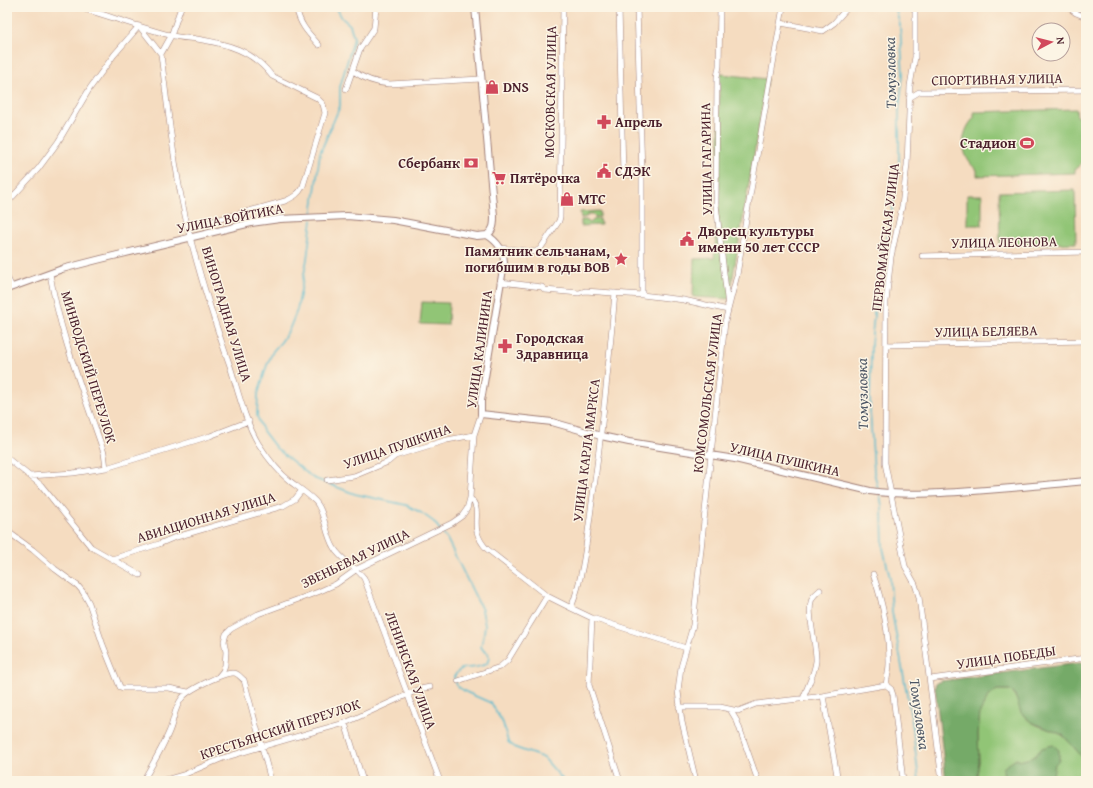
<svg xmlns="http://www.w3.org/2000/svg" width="1093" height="788" viewBox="0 0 1093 788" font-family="'Gentium Book Plus',serif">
<rect width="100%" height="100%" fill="#fcf5e5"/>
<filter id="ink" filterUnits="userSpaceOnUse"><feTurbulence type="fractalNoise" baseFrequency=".025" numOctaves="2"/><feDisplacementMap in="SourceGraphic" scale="8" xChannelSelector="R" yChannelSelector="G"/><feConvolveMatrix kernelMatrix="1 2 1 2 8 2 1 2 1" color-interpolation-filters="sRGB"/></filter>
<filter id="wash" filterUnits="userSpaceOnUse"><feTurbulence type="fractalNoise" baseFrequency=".012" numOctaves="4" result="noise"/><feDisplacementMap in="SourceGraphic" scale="16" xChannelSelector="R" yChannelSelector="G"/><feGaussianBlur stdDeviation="0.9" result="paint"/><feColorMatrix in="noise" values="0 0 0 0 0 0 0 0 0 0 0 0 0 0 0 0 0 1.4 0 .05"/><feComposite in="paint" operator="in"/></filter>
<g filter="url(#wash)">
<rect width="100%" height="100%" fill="#f5dcc0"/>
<path fill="#91c576" stroke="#6e7250" d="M721,74L767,79L729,299L693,297L694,259L714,258L719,205V77Z
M1076,109L1077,116L1086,128V157L1080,165L1075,169V173L977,176V170C960,157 959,133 974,118V112Z
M1075,190L1076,243L1000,245L999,192Z
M967,195H982V225H967Z
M600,211V217H595L593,214H588L586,217L581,218L580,212Z
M595,219H600L601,225L581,226V220H586L590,223Z
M422,302L449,303L448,325L420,324Z
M997,690H1010C1020,699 1018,713 1031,722C1040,728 1053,729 1062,735C1065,737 1083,757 1085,760C1087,765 1085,775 1084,781H976L979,762L978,734L980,712L987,698Z"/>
<path fill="#74aa67" stroke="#5f6449" d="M1079,663L1086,664V781H1084L1086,768L1085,760L1063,735L1031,722L1021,713L1015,695L1010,690H997L987,698L980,712L978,734L979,762L976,781H946L935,687L936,683L941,681Z
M1053,745L1059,750V760L1055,764L1052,781H1004L1003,768L1016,759L1023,760L1034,757L1042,748Z"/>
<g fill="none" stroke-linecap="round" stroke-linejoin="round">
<path stroke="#51bace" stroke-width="1.5" d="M312,216L320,153L340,106V87L354,38L350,25L342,18L336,7
M312,220L307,259L297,310L289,330L281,342L273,351L267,365L258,394L257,416L263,431L276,448L313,478L355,494L406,505L420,512L434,522L447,539L482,610L485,625L484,633L481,647L484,651L488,653L489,657L487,664C484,665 480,666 477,667C465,669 461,665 454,677L457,686L466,692L491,703L503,723L508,742L516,748L544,758L564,781
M878,489L874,472L870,411L871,344L878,275L890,226L899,162V110L903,75L900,25L895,7
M880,495L882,506L883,548L890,578L892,612L912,722L919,781"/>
</g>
</g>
<g filter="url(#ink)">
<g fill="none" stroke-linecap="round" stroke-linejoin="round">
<defs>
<path id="minor" d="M78,7C109,16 139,27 170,35C178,38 188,38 197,39C228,44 252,50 272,76L317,98L323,104L325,113L303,186C299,194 294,197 285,201L188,228
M181,7L171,36L161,54C167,103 172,152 182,201C193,257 211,312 230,366C238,391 245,421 258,443C267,457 278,472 291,482C299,488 308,494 315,501C325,511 325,534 334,548C341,560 355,566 364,578L440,781
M296,7C300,25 307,32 319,45
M619,7L623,175L642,174
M637,7L642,174V295
M720,7L719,66L717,77L716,204L728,307
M913,7L915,11V57L910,86L907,165L902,206L891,257L886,302L885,463L905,566L915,584L919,597L942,781
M1068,7L1076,13L1086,17
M781,23L823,31L834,23L848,7
M353,71C364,79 376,83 389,84L481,79
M346,89L360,49L374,28L376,7
M909,98L919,92L1086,90
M7,203L38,169L58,142L90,88L114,55L139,26L161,54
M500,248L535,252L540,249L559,221L560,217L563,7
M922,256L1086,252
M50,274C60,335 84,394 104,453L106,468
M7,277L12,287
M500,282L542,287L545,290L579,293L585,291L642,295L684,300L728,310
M886,345L1086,341
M7,458L41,485L91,547L140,575
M30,476L73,473L106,468L210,436L249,421
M327,480L354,476L388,462L395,456L447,440L474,435
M470,498C481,508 474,519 477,532C479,539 482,544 487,549L547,596L571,608L592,618L686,648
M7,531L33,550L55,569L78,586L83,592L89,603L103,645L120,687L123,688H169L188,692
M112,559L159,544L173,538L283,506L295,499L302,490
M873,574C883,603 889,632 889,663C889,670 887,678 886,685L891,689L893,695L903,781
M571,608C584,575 587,537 592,502C602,432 609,363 615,293
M592,618L589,685L620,781
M218,677L223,671L225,665L226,652L224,641L226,634L231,629L258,614L318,592L336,584L357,569L452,523L462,516L467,509L470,498L474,435L481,414
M930,679L1086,658
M458,681L500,667L508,660L547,596
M823,696L838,781
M803,699C807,687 815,673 816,661C817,645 805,609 813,597C815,594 818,592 820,590
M679,707H720L738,711L756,704L816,697L886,685
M731,711L737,721L758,781
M345,723L363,781
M143,781C152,765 162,749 169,732C174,721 174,708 182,698C188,690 224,672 234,673C238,673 241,678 244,680L271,781
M158,781L169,779L183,775L223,758L316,731L345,723L420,689L430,687
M696,781L682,722L678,691L681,667L693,625L725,322L737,275L747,213L783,7"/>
<path id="major" d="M475,7L494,216C494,224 494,230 487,235
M487,235C498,242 504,250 504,263L481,401V414L552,422L601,436L629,442L735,459L870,491C904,496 939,493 973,491C1011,488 1048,485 1086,481
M7,289L62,269L101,259L251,223L280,219L347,216L393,220L477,236L487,235"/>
</defs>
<use href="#minor" stroke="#a07e76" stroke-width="6"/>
<use href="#major" stroke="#a07e76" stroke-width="8"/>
<use href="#minor" stroke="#fff" stroke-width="5"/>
<use href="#major" stroke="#fff" stroke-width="6"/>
</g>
</g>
<defs>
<symbol id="shop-bare" viewBox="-9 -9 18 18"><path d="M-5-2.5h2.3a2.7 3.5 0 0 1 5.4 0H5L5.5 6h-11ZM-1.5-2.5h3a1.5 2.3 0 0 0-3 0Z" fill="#d1495b" stroke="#fcf5e5" stroke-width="2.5" paint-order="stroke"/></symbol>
<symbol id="pharmacy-bare" viewBox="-9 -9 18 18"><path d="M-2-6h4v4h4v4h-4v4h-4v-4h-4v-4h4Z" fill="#d1495b" stroke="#fcf5e5" stroke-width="2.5" paint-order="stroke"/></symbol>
<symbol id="stadium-bare" viewBox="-9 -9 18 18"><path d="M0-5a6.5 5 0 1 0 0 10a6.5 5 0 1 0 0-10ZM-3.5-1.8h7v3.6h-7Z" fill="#d1495b" stroke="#fcf5e5" stroke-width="2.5" paint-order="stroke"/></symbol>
<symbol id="bank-bare" viewBox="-9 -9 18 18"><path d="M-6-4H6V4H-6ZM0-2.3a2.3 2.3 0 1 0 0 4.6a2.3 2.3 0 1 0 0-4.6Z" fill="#d1495b" stroke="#fcf5e5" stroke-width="2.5" paint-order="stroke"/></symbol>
<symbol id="civic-bare" viewBox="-9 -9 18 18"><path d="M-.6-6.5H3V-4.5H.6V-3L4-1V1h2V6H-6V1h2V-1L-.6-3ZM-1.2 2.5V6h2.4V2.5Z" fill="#d1495b" stroke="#fcf5e5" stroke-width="2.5" paint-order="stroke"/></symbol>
<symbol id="supermarket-bare" viewBox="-9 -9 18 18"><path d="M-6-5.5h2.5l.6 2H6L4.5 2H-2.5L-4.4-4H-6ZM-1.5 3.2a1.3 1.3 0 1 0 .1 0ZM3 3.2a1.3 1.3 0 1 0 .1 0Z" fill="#d1495b" stroke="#fcf5e5" stroke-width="2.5" paint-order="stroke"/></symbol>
<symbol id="sight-bare" viewBox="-9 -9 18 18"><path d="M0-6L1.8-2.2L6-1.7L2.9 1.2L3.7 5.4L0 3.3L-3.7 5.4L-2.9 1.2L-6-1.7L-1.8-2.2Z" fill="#d1495b" stroke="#fcf5e5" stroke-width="2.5" paint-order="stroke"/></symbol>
</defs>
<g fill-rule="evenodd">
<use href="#shop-bare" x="482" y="77" width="20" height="20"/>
<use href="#pharmacy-bare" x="594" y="112" width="20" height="20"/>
<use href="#stadium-bare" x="1017" y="133" width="20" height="20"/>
<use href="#bank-bare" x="461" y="153" width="20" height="20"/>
<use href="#civic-bare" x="594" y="161" width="20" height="20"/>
<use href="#supermarket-bare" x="489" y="168" width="20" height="20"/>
<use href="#shop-bare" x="557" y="189" width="20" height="20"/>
<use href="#civic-bare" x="677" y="229" width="20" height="20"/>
<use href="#sight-bare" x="611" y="249" width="20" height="20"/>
<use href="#pharmacy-bare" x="495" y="336" width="20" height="20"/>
</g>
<g text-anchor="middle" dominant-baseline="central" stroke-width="3" stroke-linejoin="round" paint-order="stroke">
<g font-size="14" fill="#4a1f2b" stroke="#fcf5e5">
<text transform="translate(997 79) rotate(-1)">СПОРТИВНАЯ УЛИЦА</text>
<text transform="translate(550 92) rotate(-89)">МОСКОВСКАЯ УЛИЦА</text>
<text transform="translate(706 159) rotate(-91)">УЛИЦА ГАГАРИНА</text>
<text transform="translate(230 218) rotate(-11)">УЛИЦА ВОЙТИКА</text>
<text transform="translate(885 237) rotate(-83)">ПЕРВОМАЙСКАЯ УЛИЦА</text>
<text transform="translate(1004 242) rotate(-1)">УЛИЦА ЛЕОНОВА</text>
<text transform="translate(227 314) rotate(73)">ВИНОГРАДНАЯ УЛИЦА</text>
<text transform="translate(986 331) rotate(-1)">УЛИЦА БЕЛЯЕВА</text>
<text transform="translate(479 349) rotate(-82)">УЛИЦА КАЛИНИНА</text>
<text transform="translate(89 367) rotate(73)">МИНВОДСКИЙ ПЕРЕУЛОК</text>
<text transform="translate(707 393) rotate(-83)">КОМСОМОЛЬСКАЯ УЛИЦА</text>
<text transform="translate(397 446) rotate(-19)">УЛИЦА ПУШКИНА</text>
<text transform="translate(586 450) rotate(-83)">УЛИЦА КАРЛА МАРКСА</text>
<text transform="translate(785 459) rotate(13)">УЛИЦА ПУШКИНА</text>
<text transform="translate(206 517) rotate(-17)">АВИАЦИОННАЯ УЛИЦА</text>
<text transform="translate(355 558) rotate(-26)">ЗВЕНЬЕВАЯ УЛИЦА</text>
<text transform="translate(1006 657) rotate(-8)">УЛИЦА ПОБЕДЫ</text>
<text transform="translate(411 670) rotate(70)">ЛЕНИНСКАЯ УЛИЦА</text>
<text transform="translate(280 729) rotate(-18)">КРЕСТЬЯНСКИЙ ПЕРЕУЛОК</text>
</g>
<g font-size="14" font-weight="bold" fill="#4a1f2b" stroke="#fcf5e5" text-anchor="start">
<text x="503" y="87">DNS</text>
<text x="615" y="122">Апрель</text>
<text x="1016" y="143" text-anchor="end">Стадион</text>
<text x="460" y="163" text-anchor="end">Сбербанк</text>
<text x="615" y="171">СДЭК</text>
<text x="510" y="178">Пятёрочка</text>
<text x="578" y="199">МТС</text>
<text x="698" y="231">Дворец культуры<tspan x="698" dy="16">имени 50 лет СССР</tspan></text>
<text x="610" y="251" text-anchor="end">Памятник сельчанам,<tspan x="610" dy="16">погибшим в годы ВОВ</tspan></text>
<text x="516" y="338">Городская<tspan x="516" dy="16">Здравница</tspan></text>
</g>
<g font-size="15" font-style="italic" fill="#4c5564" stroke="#fcf5e5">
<text transform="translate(890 73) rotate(-91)">Томузловка</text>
<text transform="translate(862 394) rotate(-91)">Томузловка</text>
<text transform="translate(920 714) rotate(82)">Томузловка</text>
</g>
</g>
<rect width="1093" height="788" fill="none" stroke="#fcf5e5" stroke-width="24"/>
<g transform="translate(1051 42) rotate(83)"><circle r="19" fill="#fcf5e5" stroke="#b59f9b"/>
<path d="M0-3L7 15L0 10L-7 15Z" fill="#d1495b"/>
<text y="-6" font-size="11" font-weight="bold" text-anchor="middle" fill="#4a1f2b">N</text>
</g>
</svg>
